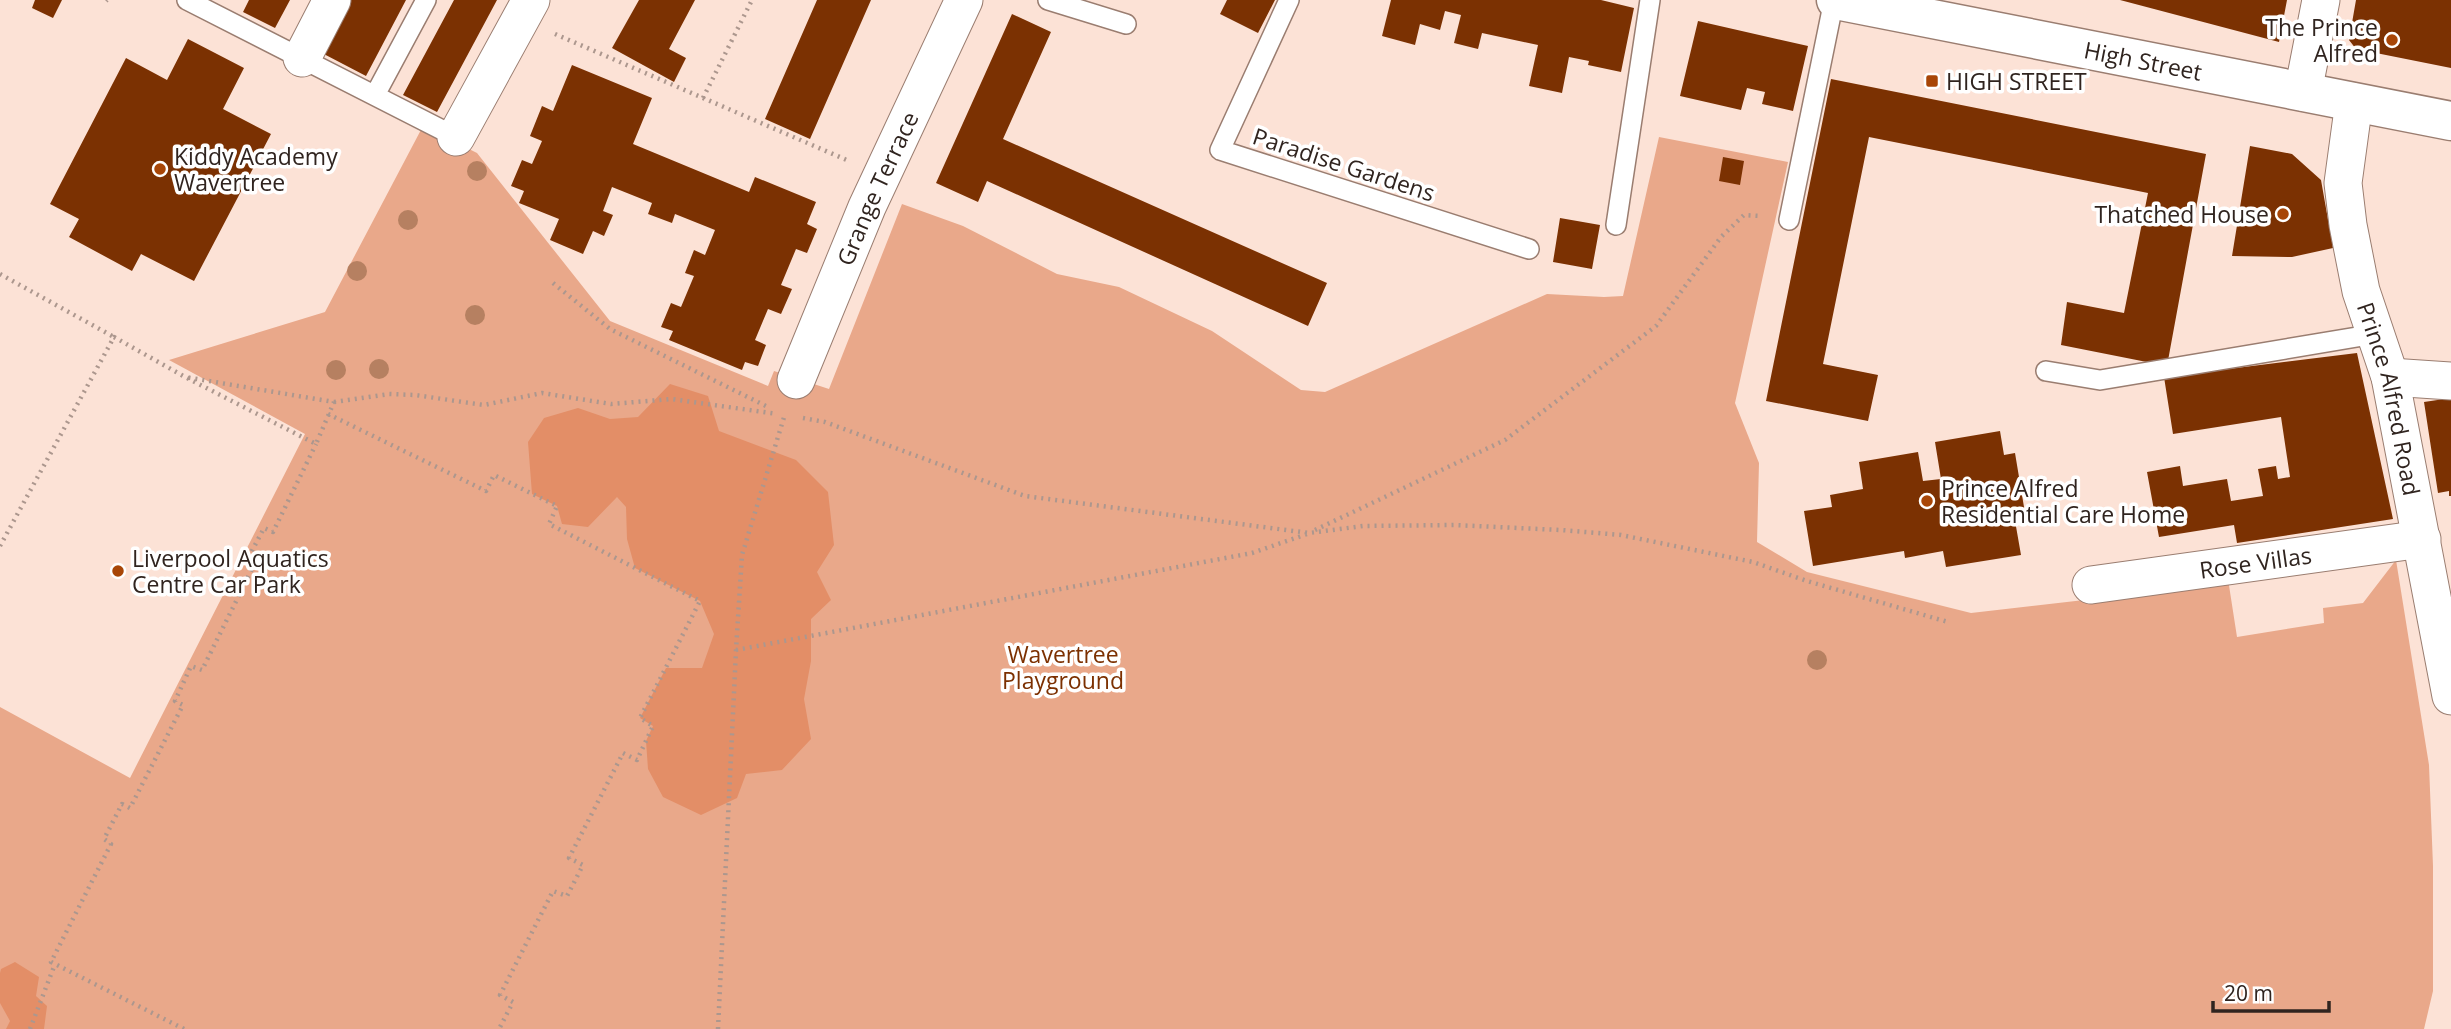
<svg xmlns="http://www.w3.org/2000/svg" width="2451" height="1029" viewBox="0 0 2451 1029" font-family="'Open Sans',sans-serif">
<rect width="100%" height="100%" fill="#fce2d6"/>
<path fill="#e9a88a" d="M423,126L477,153L610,321L768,386L774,371L829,389L902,204L963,226L1057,274L1119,287L1212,331L1301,390L1325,392L1547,294L1604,297L1623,296L1659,137L1788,162L1735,403L1759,463L1757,542L1807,572L1971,613L2119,596L2228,579L2237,637L2324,623L2323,608L2363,603L2396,560L2429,765L2433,866V991L2424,1029H0V707L130,778L305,434L169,360L325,312Z"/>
<path fill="#e38e67" d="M670,384L708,396L719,431L796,460L828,492L834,545L817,572L831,600L811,619V661L804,699L811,739L782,770L746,774L737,798L701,815L663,797L648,769L646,741L653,726L640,718L666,668H702L714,634L700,601L635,568L627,539L626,507L617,497L588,527L562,524L557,506L532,494L528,442L544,418L578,408L610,419L638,417Z
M15,962L39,977L36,996L47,1006L44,1029H6L10,1021L0,1003V973L1,969Z"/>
<path fill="#7b3102" d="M35,0H62L53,18L32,8Z
M249,0H290L275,28L243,12Z
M348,0H406L366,76L320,52Z
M454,0H497L437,112L403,95Z
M639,0H695L669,49L686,58L674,82L612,48Z
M817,0H871L810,139L765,119Z
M1227,0H1275L1258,33L1220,14Z
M1391,0H1601L1634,8L1621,72L1588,65L1589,61L1569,57L1562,93L1529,86L1538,45L1482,33L1478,49L1454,43L1461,15L1445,11L1440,30L1420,24L1415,45L1382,36Z
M2120,0H2287L2279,42Z
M2356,0H2451V68L2356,49L2349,40Z
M1012,14L1051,32L1003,139L1327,283L1308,326L987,181L978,202L936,183Z
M1698,21L1808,46L1793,111L1762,104L1765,92L1747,88L1741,110L1680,96Z
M188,39L244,68L223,109L271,134L194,281L141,254L132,271L69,237L79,219L50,204L126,58L167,80Z
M572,65L652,98L633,144L749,192L755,177L816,202L807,224L817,229L807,253L796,249L781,285L792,289L781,314L768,309L755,340L766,345L758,366L745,362L742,370L669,340L673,331L661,327L671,303L681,307L694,276L685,273L694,250L705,255L715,230L675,214L672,223L648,214L652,203L612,187L603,211L613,215L604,236L593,231L583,254L550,240L559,219L519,203L524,191L511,186L522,160L532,164L542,141L530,136L542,106L553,111Z
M1831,79L2206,154L2167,366L2061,345L2067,302L2124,313L2148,193L1869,137L1823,364L1878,375L1868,421L1766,401Z
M2250,146L2292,154L2321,180L2333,248L2292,257L2232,256Z
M1723,157L1744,161L1740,185L1719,181Z
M1560,218L1600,225L1592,269L1553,262Z
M2357,353L2393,519L2237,543L2234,525L2159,537L2147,472L2180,466L2183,486L2227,479L2231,501L2263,496L2258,469L2276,466L2278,479L2290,477L2281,417L2173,434L2164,377Z
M2451,398V496H2449V491L2438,493L2424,402Z
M2000,431L2004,455L2015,453L2025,513L2014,515L2021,555L1946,567L1943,551L1905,558L1904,551L1813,566L1804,511L1832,507L1830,495L1863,489L1859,462L1918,452L1923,481L1941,479L1935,442Z"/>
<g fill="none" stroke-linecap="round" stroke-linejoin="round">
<defs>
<path id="lane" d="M187,0L456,137
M1048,0L1126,24
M1289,0L1220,150L1529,249
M375,95L426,0
M1789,220L1834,0
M1616,225L1650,0
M2046,371L2100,380L2375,334"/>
<g id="street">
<path d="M302,58L332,0"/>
<path d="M2303,92L2321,0"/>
<path id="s1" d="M2354,102L2343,183L2348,225L2361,291L2390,377L2451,696"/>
<path d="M456,137L531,0"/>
<path d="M2390,377L2451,381"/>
<path id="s2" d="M796,380L867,207L964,0"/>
<path id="s3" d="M2091,585L2422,539"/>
</g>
<g id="secondary">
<path id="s4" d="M1836,0L2451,121"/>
</g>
</defs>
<use href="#lane" stroke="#9a7d70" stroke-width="22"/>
<use href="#street" stroke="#9a7d70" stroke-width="39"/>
<use href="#secondary" stroke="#9a7d70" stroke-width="41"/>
<path stroke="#ac978e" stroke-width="4.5" stroke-dasharray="2 5" stroke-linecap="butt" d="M106,1L107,0
M555,34L849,161
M703,98L752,0
M0,274L114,337
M553,283L610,329L768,407
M334,402L389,394L415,395L484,405L542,393L611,404L672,399L777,414
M328,414L486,491L494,475L557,506L549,524L700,601L640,718L653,726L637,760L623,753L569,858L583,865L567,896L553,891L500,995L513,1002L499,1029
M803,418L825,422L1025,496L1309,533L1363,526L1454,525L1561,530L1621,535L1753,562L1807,581L1948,622
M1315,530L1505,440L1656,326L1721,237L1744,215L1760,216
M0,546L114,337L185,377L316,444L334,402L185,377
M736,650L1252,553L1307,534
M30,1029L55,964
M184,1029L51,962L111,844L104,839L122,804L130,808L183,705L175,701L191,666L202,670L253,567L245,564L264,528L273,532L316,444
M718,1029L736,650L742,555L785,414"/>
<use href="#lane" stroke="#fff" stroke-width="19"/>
<use href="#street" stroke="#fff" stroke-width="37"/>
<use href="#secondary" stroke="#fff" stroke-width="38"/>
</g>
<g fill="#b68061">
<circle cx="477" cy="171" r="10"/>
<circle cx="408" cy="220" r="10"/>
<circle cx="357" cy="271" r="10"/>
<circle cx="475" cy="315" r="10"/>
<circle cx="379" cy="369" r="10"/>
<circle cx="336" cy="370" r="10"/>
<circle cx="1817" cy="660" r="10"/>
</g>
<g fill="#a84607" stroke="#fff" stroke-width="2.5">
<circle cx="2392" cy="40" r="7"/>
<rect x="1925" y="74" width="14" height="14" rx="3.5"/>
<circle cx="160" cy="169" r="7"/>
<circle cx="2283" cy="214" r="7"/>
<circle cx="1927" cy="501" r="7"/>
<circle cx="118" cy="571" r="7"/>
</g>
<g text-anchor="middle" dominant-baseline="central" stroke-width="7" stroke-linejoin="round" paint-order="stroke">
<g font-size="23" fill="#30241f" stroke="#fff" text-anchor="start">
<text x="2378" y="27" text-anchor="end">The Prince<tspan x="2378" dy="26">Alfred</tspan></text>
<text x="1946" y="81">HIGH STREET</text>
<text x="174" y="156">Kiddy Academy<tspan x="174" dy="26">Wavertree</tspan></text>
<text x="2269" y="214" text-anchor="end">Thatched House</text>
<text x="1941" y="488">Prince Alfred<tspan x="1941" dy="26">Residential Care Home</tspan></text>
<text x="132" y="558">Liverpool Aquatics<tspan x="132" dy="26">Centre Car Park</tspan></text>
</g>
<g font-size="23" fill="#30241f" stroke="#fff">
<text stroke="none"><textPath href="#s4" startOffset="313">High Street</textPath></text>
<text transform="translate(1344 164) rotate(18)">Paradise Gardens</text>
<text stroke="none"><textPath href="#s2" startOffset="208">Grange Terrace</textPath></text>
<text stroke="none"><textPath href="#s1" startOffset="303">Prince Alfred Road</textPath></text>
<text stroke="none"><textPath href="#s3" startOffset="166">Rose Villas</textPath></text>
</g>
<g font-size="23" fill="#7c3001" stroke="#fff">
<text x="1063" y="654">Wavertree<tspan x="1063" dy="26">Playground</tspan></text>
</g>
</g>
<path d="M2213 1001v10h116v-10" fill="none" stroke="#30241f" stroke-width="3.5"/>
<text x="2224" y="1001" font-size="21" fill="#30241f" stroke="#ffffff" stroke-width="5" paint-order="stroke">20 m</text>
</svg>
